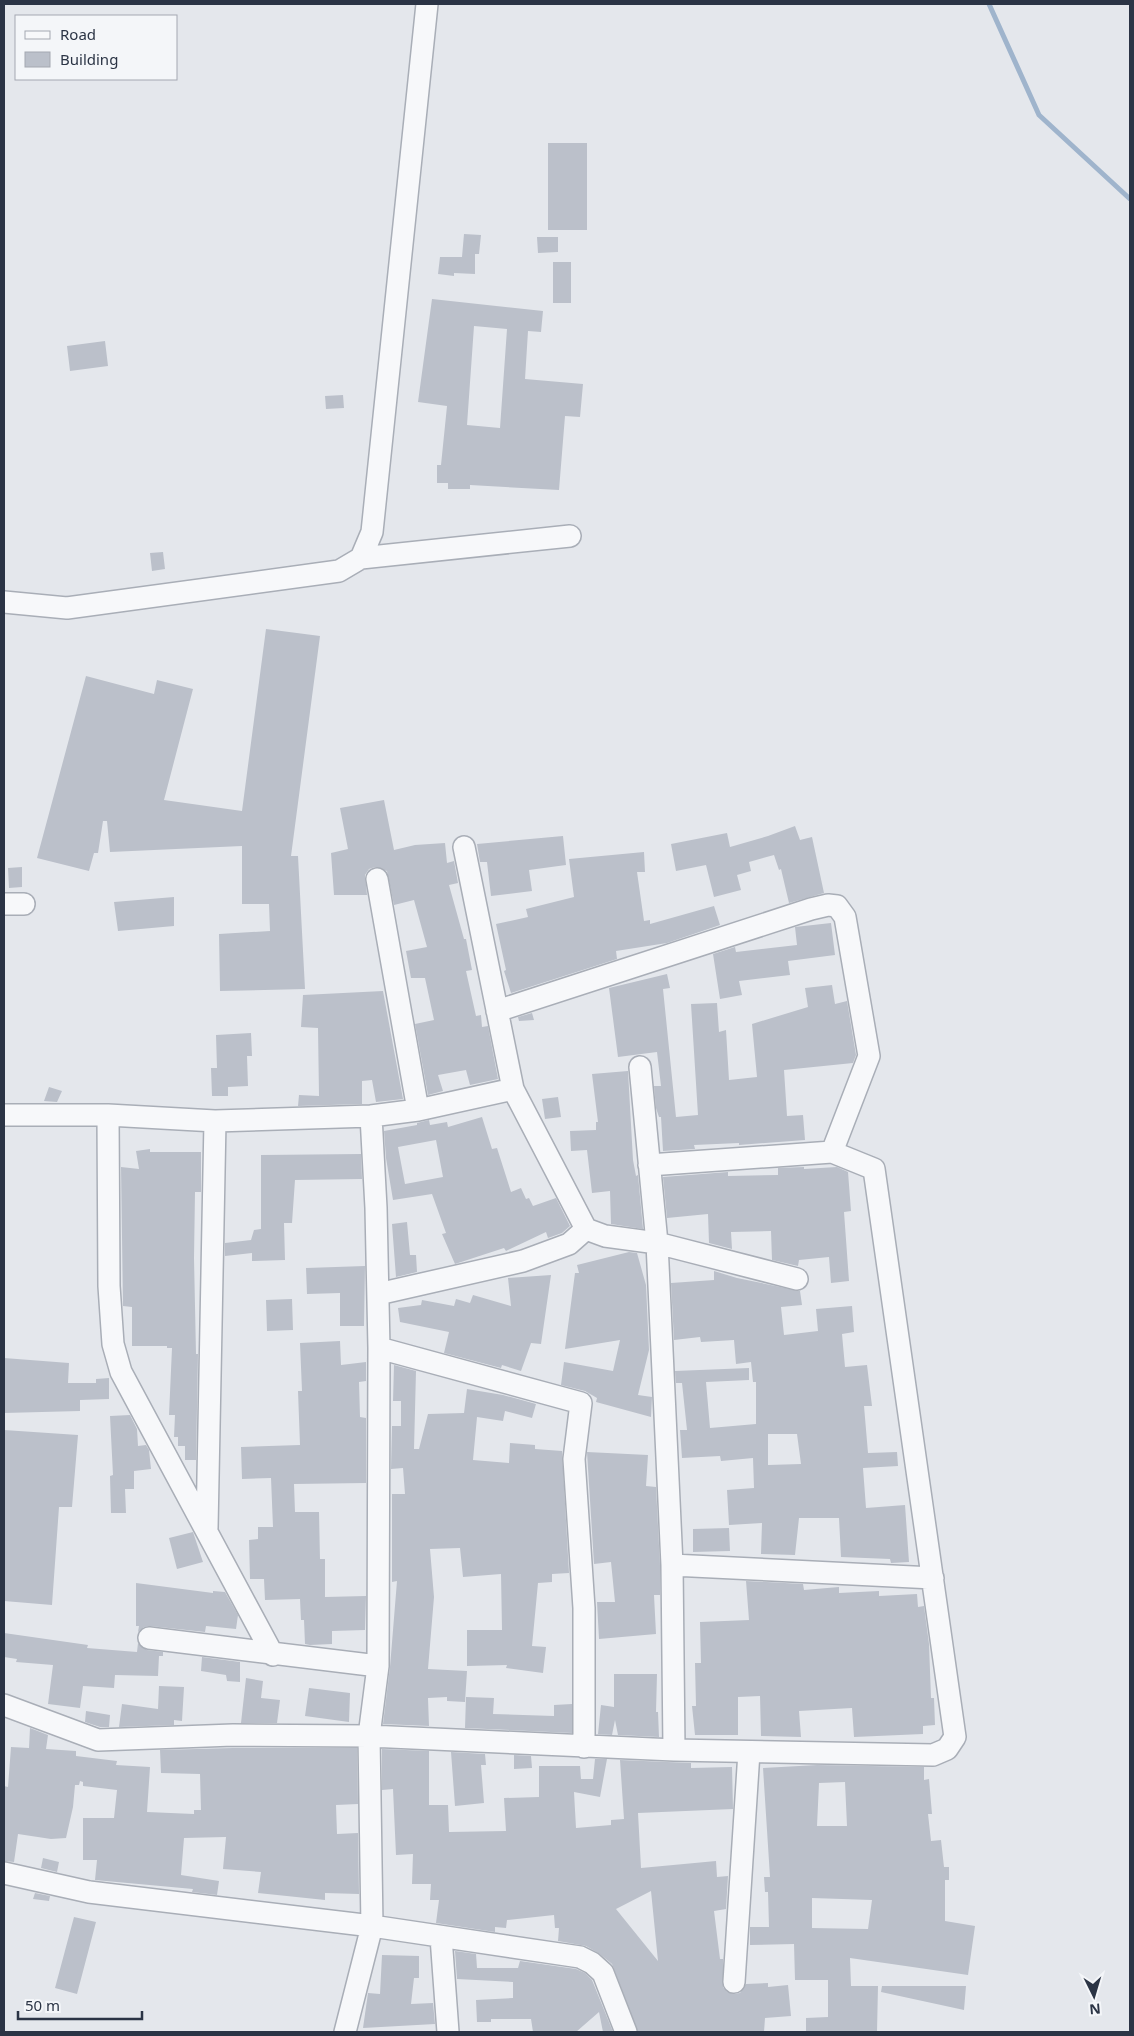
<svg xmlns="http://www.w3.org/2000/svg" width="1134" height="2036" viewBox="0 0 1134 2036" font-family="'Noto Sans',sans-serif">
<rect width="100%" height="100%" fill="#e4e7ec"/>
<g fill="none" stroke-linecap="round" stroke-linejoin="round">
<path stroke="#9fb4cc" stroke-width="5" d="M989,4L1039,115L1130,199"/>
</g>
<path fill="#bbc0ca" fill-rule="evenodd" d="M548,143H587V230H548Z
M464,234L481,235L479,254H475V274L454,273V276L438,274L440,257H462Z
M537,237H558V252L538,253Z
M553,262H571V303H553Z
M432,299L543,311L541,332L528,331L525,379L583,384L580,417L565,416L559,490L470,485V489H448V483H437V465H441L447,406L418,402ZM474,326L507,329L500,428L467,425Z
M105,341L108,366L70,371L67,346Z
M343,395L344,408L326,409L325,396Z
M163,552L165,569L152,571L150,553Z
M266,629L320,636L291,856H298L305,989L220,991L219,934L270,931L269,904H242V846L110,852L107,821H103L98,853H94L89,871L37,858L86,676L154,694L157,680L193,689L164,800L242,811Z
M384,800L394,850L415,845L445,843L447,863L454,861L458,883L449,885L464,939H466L472,970L466,971L476,1016L481,1015L482,1027L488,1026L498,1079L470,1085L466,1070L438,1075L443,1091L428,1095L415,1024L434,1020L425,978H411L406,951L427,947L414,900L394,905L387,871L375,867L369,869L365,875L367,895H334L331,853L348,849L340,808Z
M795,826L800,840L812,837L824,893L789,903L781,869L779,870L774,855L749,862L751,871L737,875L741,890L714,897L706,865L676,871L671,844L727,833L730,847L768,836Z
M563,836L566,865L529,870L532,891L491,896L487,862H480L477,844Z
M644,852L645,872H637L644,921L650,920V924L714,906L720,925L667,943L616,951L617,959L511,993L504,971L506,970L496,924L528,917L526,909L574,897L569,859Z
M22,867V887L9,888L8,868Z
M174,897V926L118,931L114,902Z
M831,923L835,955L788,961L790,975L739,981L742,995L720,999L713,954L735,947L736,952L797,945L795,927Z
M667,974L670,988L663,989L676,1117L698,1115L691,1004L717,1003L719,1032L726,1030L729,1080L757,1077L752,1024L808,1007L805,988L832,985L835,1004L847,1001L856,1055L853,1063L784,1070L787,1116L803,1115L805,1140L739,1145V1143L694,1145L695,1149L663,1151L661,1117H659L656,1108L654,1086H661L657,1052L618,1057L609,988Z
M383,991L403,1099L376,1102L372,1080L362,1081V1104L298,1106L299,1095L319,1096L318,1028L301,1027L303,995Z
M532,1013L534,1020L519,1021L518,1017Z
M251,1033L252,1056H247L248,1086L228,1087V1096H212L211,1068H217L216,1035Z
M628,1071L633,1160L636,1176L638,1175L643,1229L611,1224L610,1191L592,1193L587,1150L571,1151L570,1131L596,1130V1122H598L592,1074Z
M49,1087L62,1091L57,1102L44,1101Z
M558,1097L561,1117L545,1119L542,1099Z
M482,1117L492,1149L497,1148L511,1192L521,1188L526,1199L529,1198L533,1206L556,1198L570,1226L562,1233L548,1238L546,1232L506,1251L504,1248L455,1264L442,1234L446,1233L432,1194L393,1200L386,1158L384,1131L417,1125V1123L429,1120L430,1125L447,1122L448,1127ZM436,1140L443,1177L405,1184L398,1147Z
M150,1149V1152H201V1192H195L194,1258L196,1354H198L196,1460H185V1446H178V1437H174L175,1415H169L172,1348H167V1346H132V1307L123,1306L121,1167L139,1169L136,1151Z
M361,1154L362,1179L295,1180L292,1223H284L285,1260L252,1261V1253L225,1256V1243L251,1240L254,1230L261,1229V1155Z
M804,1167V1169L837,1167L848,1172L851,1211L844,1212L849,1281L831,1283L829,1257L799,1260L798,1266L772,1260L771,1231L731,1232L732,1249L709,1243L708,1214L667,1218L663,1177L728,1172V1176L778,1175V1168Z
M407,1222L410,1255H416L417,1272L396,1277L392,1224Z
M629,1252L637,1253L646,1285L649,1350L638,1395L652,1397L651,1417L596,1402L597,1398L585,1391L561,1385L564,1362L613,1371L620,1340L565,1349L575,1273H579L577,1265Z
M365,1266L364,1326H340V1293L307,1294L306,1268Z
M714,1271L737,1278L800,1291L802,1305L781,1307L784,1335L818,1331L816,1309L852,1306L854,1332L842,1334L845,1367L867,1365L872,1406H864L868,1453L897,1452L898,1466L863,1468L866,1508L905,1505L909,1562L891,1563L890,1559L841,1557L839,1518H799L795,1555L761,1554L762,1523L729,1525L727,1490L754,1488L753,1458L721,1461L720,1456L682,1458L680,1430H687L682,1383H676L675,1371L749,1368V1380L706,1382L710,1428L756,1424V1382H753L751,1362L736,1364L734,1340L701,1342L700,1337L674,1340L671,1283L714,1280ZM768,1434H797L801,1464L768,1465Z
M551,1275L541,1344L531,1343L521,1371L502,1365L501,1368L444,1353L449,1332L400,1322L398,1308L421,1305L422,1300L454,1306L456,1299L470,1303L473,1295L511,1306L508,1278Z
M292,1299L293,1330L267,1331L266,1300Z
M340,1341L341,1365L366,1362V1381L359,1382L360,1417L366,1418V1483L294,1484L295,1512H319L320,1559H325V1597L366,1596L365,1630L332,1631V1644L310,1645L305,1644L304,1620H301L300,1599L265,1600L264,1579H250L249,1540L258,1539V1527H273L271,1478L242,1479L241,1447L300,1445L298,1391H302L300,1343Z
M4,1358L69,1363L68,1383H96V1379L109,1378V1399L80,1400V1411L4,1413Z
M394,1365L416,1371L414,1449H419L428,1414L464,1413L467,1389L503,1395L536,1404L532,1418L505,1411L503,1421L477,1417L473,1460L509,1463L510,1443L535,1445V1449L562,1451L569,1573L552,1574V1582L538,1583L532,1646L546,1647L543,1673L506,1668L507,1665L467,1666V1630H502L501,1574L463,1577L460,1548L430,1549L434,1597L428,1669L467,1671L465,1702L447,1701V1697L428,1698L429,1726L383,1724L390,1667L397,1581L392,1582V1494H405L403,1468L391,1469L392,1426H401V1401H393Z
M130,1415L137,1429L138,1446L146,1445L149,1450L151,1469L134,1471V1489H125L126,1513H111L110,1476L113,1475L110,1416Z
M4,1430L78,1435L72,1507H59L52,1605L4,1601Z
M587,1452L648,1455L646,1486L656,1487L660,1565V1595H654L656,1634L599,1639L597,1602H615L611,1562L594,1564Z
M729,1528L730,1551L693,1552V1529Z
M193,1532L203,1562L177,1569L169,1538Z
M746,1581L803,1584L804,1590L839,1587V1593L879,1591V1596L917,1594L918,1607L924,1606L929,1644L931,1698H934L935,1725L923,1726V1734L854,1737L852,1708L799,1711L801,1737L761,1736L760,1696L738,1697V1735H695L692,1706H696L695,1663H701L700,1622L749,1620Z
M136,1583L213,1593V1591L225,1592L238,1615L236,1629L206,1626L205,1632L150,1626L144,1627L138,1632L139,1626H136Z
M4,1633L88,1645L87,1648L137,1652L138,1643L147,1650L163,1652V1656H159L158,1676L115,1675L114,1688L83,1686L80,1708L48,1704L53,1665L16,1662L17,1659L4,1657Z
M202,1657L240,1662V1682L227,1681L226,1675L201,1671Z
M614,1674H657L656,1712H658L659,1737L618,1735L615,1720L612,1735L598,1734L601,1705L614,1707Z
M246,1678L263,1681L261,1698L280,1700L277,1723H241Z
M159,1686L184,1687L182,1721L174,1720V1725L119,1727L122,1704L158,1709Z
M309,1688L350,1693L349,1722L305,1716Z
M466,1697L494,1698L493,1714L554,1716V1705L572,1704V1733L465,1728Z
M86,1711L110,1715L109,1727H100L85,1722Z
M30,1728L48,1735L46,1749L76,1751V1756L117,1761L116,1765L150,1767L147,1812L194,1814V1810H201L200,1774L161,1773L160,1750L233,1748H357L358,1804L336,1805L337,1834L358,1833L359,1894L325,1893V1900L258,1893L261,1872L223,1869L226,1837L184,1838L181,1875L219,1881L217,1895L192,1892L193,1889L95,1880L97,1860H83V1818H114L117,1790L83,1786V1782L80,1781L79,1785H75L73,1807L66,1838L51,1839L18,1834L14,1862L4,1861V1786L8,1787L11,1747L29,1748Z
M382,1749L429,1751V1805H448L449,1832L506,1831L504,1798L539,1797V1766H580L581,1779H593L595,1759H607L600,1797L574,1792L576,1828L611,1825V1820L624,1819L620,1760L691,1763V1768L732,1767L733,1809L638,1813L641,1868L716,1861L717,1877L728,1876L726,1909L714,1911L720,1959H723V1987L727,1992L734,1994L740,1993L746,1984L768,1983V1987L788,1985L791,2016L765,2018L764,2032H638L612,1964L600,1954L586,1946L558,1941L559,1928H555L554,1915L507,1920L506,1928L495,1927V1932L436,1923L439,1900H430L431,1884H412L413,1854L396,1855L393,1789L382,1790ZM651,1891L658,1961L616,1909Z
M451,1752L485,1754L486,1765H481L484,1803L455,1806Z
M514,1755L531,1756L532,1768L514,1769Z
M817,1765L924,1767V1780L929,1779L932,1814H928L931,1841L941,1840L944,1867H949V1880H945V1921L975,1926L968,1975L850,1958L851,1986H878L877,2032H806V2018L828,2017V1980H795L794,1944L750,1945V1927H769L768,1892H765L764,1877H770L763,1768ZM845,1782L847,1826H817L819,1783ZM812,1898L872,1900L868,1929L812,1928Z
M43,1858L59,1862L57,1872L41,1868Z
M35,1893L50,1896L49,1901L33,1899Z
M74,1917L96,1922L77,1994L55,1988Z
M455,1951L476,1954L477,1968H518L520,1961L576,1969L585,1973L592,1980L613,2032H603L599,2012L576,2032H533L531,2019H491V2022H477L476,2000L513,1998V1982L457,1979Z
M382,1955L419,1956V1978H414L411,2004L433,2003L435,2024L363,2028L368,1993L380,1994Z
M882,1986H966L964,2010L881,1992Z"/>
<g fill="none" stroke-linecap="round" stroke-linejoin="round">
<defs>
<path id="minor" d="M361,558L372,532L427,4
M4,602L67,608L339,571L361,558L570,536
M464,847L513,1089L586,1229L605,1236L657,1243L797,1279
M377,879L418,1110
M4,904H24
M497,1011L811,909L828,905L837,906L845,917L869,1056L832,1152
M640,1067L657,1243L672,1565L674,1750
M4,1115H108L215,1121L371,1116L418,1110L513,1089
M108,1115L109,1286L113,1344L121,1372L273,1655
M378,1294L523,1261L569,1244L586,1229
M379,1348L581,1403L574,1459L584,1608V1747
M207,1528L215,1121
M672,1565L933,1578
M149,1638L378,1666
M4,1705L98,1740L233,1735L369,1736L674,1750L933,1755L947,1749L955,1737L874,1169L832,1152L649,1165
M4,1873L89,1892L372,1926L580,1957L592,1963L603,1973L626,2032
M441,1937L448,2032
M734,1982L749,1752
M345,2032L372,1926L369,1736L378,1666L379,1348L376,1208L371,1116"/>
</defs>
<use href="#minor" stroke="#a9aeb7" stroke-width="24"/>
<use href="#minor" stroke="#f7f8fa" stroke-width="21"/>
</g>
<rect width="1134" height="2036" fill="none" stroke="#2b3445" stroke-width="10"/>
<rect x="15" y="15" width="162" height="65" fill="#f4f6f9" stroke="#a4a8b1"/>
<rect x="25" y="31" width="25" height="8" fill="#f7f8fa" stroke="#a4a8b1"/>
<text x="60" y="40" font-size="15" fill="#2b3445">Road</text>
<rect x="25" y="52" width="25" height="15" fill="#bbc0ca" stroke="#a4a8b1"/>
<text x="60" y="65" font-size="15" fill="#2b3445">Building</text>
<g transform="translate(1094 1996) rotate(175)" stroke="#f4f6f9" stroke-width="4" paint-order="stroke">
<path d="M0-4L9 19L0 12L-9 19Z" fill="#2b3445"/>
<text y="-8" font-size="14" font-weight="bold" text-anchor="middle" fill="#2b3445">N</text>
</g>
<path d="M18 2011v8h124v-8" fill="none" stroke="#2b3445" stroke-width="2.5"/>
<text x="25" y="2011" font-size="15" fill="#2b3445" stroke="#f4f6f9" stroke-width="4" paint-order="stroke">50 m</text>
</svg>
